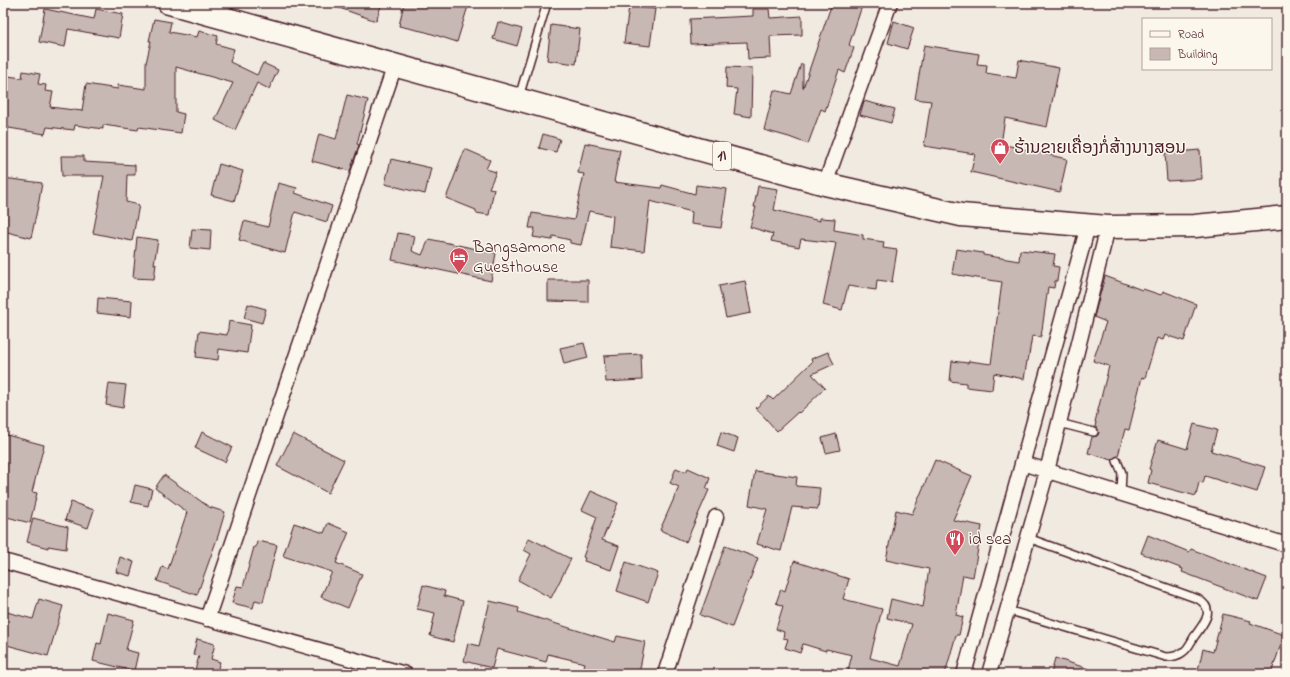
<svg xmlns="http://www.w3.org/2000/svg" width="1290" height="677" viewBox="0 0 1290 677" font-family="'Indie Flower','Noto Sans Lao',sans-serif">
<rect width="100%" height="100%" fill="#f0eae0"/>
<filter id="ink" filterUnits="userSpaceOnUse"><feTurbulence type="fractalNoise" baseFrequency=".025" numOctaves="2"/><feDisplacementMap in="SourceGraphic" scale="8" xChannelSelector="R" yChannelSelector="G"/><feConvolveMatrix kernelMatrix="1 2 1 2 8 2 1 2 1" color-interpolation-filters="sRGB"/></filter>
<g filter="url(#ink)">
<path fill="#c8b8b3" stroke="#4a1f2b" d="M331,3H382L376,21L331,5Z
M404,3H469L457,42L426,32L399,26Z
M832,3H853L862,6L849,45L854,48L845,73L839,70L825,111L821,109L808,144L789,137L764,130L774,90L791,94L801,64H803V88Z
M629,6L655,9L650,46L624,43Z
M45,9L94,19L96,9L123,14L119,38L68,29L65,47L39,42Z
M753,9H769L770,18L802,16V35L770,36L771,58L748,59L747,42L691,44L690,19L753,16Z
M154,19L171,22L169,32L197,37L199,31L218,36L216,44L234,49L230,62L257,75L263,63L278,70L269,89L257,83L235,130L215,120L233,83L176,67V112L184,114L181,133L139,127L138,130L103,125V129L75,125L74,130L47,127L45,134L3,127V107L8,76L22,78L23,71L40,74L38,84L46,85L45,91L53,92L50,107L82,111L86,84L118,89V85L146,89V63L151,41H149Z
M894,21L914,28L907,49L888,43Z
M498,22L522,29L517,46L493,39Z
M551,25L580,29L576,64L547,60Z
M924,45L979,54L977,64L987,65L986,73L1016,78L1019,60L1059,68L1047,127L1005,118L1001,144L1067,159L1060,192L971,172L975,154L924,146L931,101L915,99Z
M727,67L752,68L751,117L734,114L737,89L726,88Z
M347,95L368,100L357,144L359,145L350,171L312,161L319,134L336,139Z
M864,101L895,109L891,123L860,115Z
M543,134L560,139L556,152L539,148Z
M585,143L620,150L614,182L661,188L662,185L695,194L696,185L727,189L721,228L691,224L692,212L650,201L644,251L610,247L613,216L589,211L581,245L570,243V240L553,236L552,240L533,237L535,228H529L532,213L574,220L584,174L578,173Z
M465,149L490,160L486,169L496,172L489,188L494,189L489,215L476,213V210L446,198Z
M1200,150L1202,179L1167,181L1165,153Z
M61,156H84V162L135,165V175H127L126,202L139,205L132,241L93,233L104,176H62Z
M391,159L431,168L425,194L385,184Z
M219,164L243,171L234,201L211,195Z
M3,178L42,183L39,201L31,238L3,231Z
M278,183L297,188L295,193L332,206L327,222L295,212L285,253L239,240L244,221L268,227Z
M758,186L778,189L774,210L820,221V218L835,219L834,230L863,235V239L884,242L883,248L897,250L892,282L877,280L876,290L848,286L842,310L823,305L836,243L801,239L799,247L771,241L773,234L750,227L756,207H754Z
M192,229L211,230L210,250L190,248Z
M398,233L415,236L412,251L422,255L429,239L496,253L491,281L392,260Z
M137,237L158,240L154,264H156L154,279L133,278Z
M956,249L983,253V255L1019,261L1020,250L1055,254L1053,266L1059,267L1057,281H1055L1054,288L1048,287L1041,337L1032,336L1028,361H1027L1024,379L994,373L992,390L966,387V383L950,381L952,361L968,363L969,361L991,364L1002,282L952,274Z
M1105,276L1142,290L1143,289L1161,295L1163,291L1196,304L1184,341L1165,335L1163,340L1157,338L1145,378L1142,377L1129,430L1125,429L1118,456L1115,457L1112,460L1088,453L1092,437L1097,436L1099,433L1098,429L1095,427L1096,422H1095L1109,366L1093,361L1106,322L1094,317Z
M548,280H588V302L548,301Z
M745,281L751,313L726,318L719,286Z
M98,298L132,301L131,317L97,313Z
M248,304L266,309L262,323L244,318Z
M229,321L251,325L247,353L219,349L218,360L196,357L199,331L227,335Z
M584,343L588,358L564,364L560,348Z
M828,352L834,364L812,374L825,388L799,413L798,412L777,431L756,408L769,396L773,400L812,362L811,359Z
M641,354L642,380L606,382L604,356Z
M109,383L126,385L123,408L106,405Z
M1194,424L1217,430L1211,451L1265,467L1257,492L1205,476L1203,483L1199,482L1196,496L1148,483L1151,470L1149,469L1158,440L1187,449Z
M202,432L232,447L225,462L195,448Z
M721,432L738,438L734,452L717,446Z
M3,434L44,445L32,492L37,493L30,523L3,516Z
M293,434L344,460L328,493L277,466Z
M836,434L840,450L826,453L822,438Z
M935,460L972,476L953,520L982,526L973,577L963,575L956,615L963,617L959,635H956L945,674H847L852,655L826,649V651L803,644L800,653L785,648L788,639L783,638L784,632L776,629L783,606L776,603L781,589L785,591L794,561L849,579L843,599L882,609L870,658L900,666L912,624L887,618L891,599L923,607L929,569L886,560L896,510L912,514Z
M676,468L686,472L688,468L710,478L706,489L709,490L686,542L660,530L679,487L670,483Z
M755,471L797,477L796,486L820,488L818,509L792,507L781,551L757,544L767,509L749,505Z
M164,475L209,507L225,512L218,536L197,595L157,581L162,567L168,569L187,512L155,488Z
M135,485L152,489L148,506L131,502Z
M591,491L618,503L602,540L619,546L611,570L584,561L585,558L583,557L597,517L582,510Z
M71,502L94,510L88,528L65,520Z
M33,518L68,527L66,549L48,546V548L27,542Z
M294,523L324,533L328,523L349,532L336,563L362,574L348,608L321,597L332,572L283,556Z
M1148,535L1189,552L1191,549L1267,578L1258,601L1182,572L1183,569L1141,553Z
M529,538L571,559L551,598L518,580L531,554L524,550Z
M257,541L277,545L263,602L255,600L253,608L232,603L237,586L243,587L254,547H256Z
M725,546L758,558L732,627L700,615Z
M120,557L134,562L130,576L116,572Z
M626,562L658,573L648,602L617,591Z
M423,585L445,591L444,596L463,601L453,642L430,636L435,613L417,609Z
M39,599L63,606L48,656L3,644V611L33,619Z
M490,601L519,608L518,612L615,642L617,636L645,642L639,674H613L597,670L596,674H582L585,663L548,654L546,662L497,649L492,668L464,661L468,643L479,646Z
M108,613L134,620L126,650L138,653L134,671L93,661L97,643L101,644Z
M1223,614L1251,621L1250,623L1284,635L1271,674H1197L1203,649L1213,652Z
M197,639L215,644L211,659L220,662L216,674H194L199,656L193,655Z
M1055,658L1095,671V674H1051Z"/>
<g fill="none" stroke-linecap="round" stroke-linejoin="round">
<defs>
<path id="lane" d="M519,97L547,3
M1059,423L1094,432
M1117,461L1122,473L1121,493
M1007,610L1166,657C1172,657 1178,656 1183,652C1188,649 1191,642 1194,637C1203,624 1217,610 1198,599L1028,538"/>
<path id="street" d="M825,184L890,3
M1022,463L1287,545
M3,561L405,674
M207,619L395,65
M665,674L716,517
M964,674L1088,226
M989,674L1047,471L1108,227"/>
<path id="highway" d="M169,3L825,184L961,215L1108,227L1195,226L1287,217"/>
</defs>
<use href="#lane" stroke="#4a1f2b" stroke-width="10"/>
<use href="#street" stroke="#4a1f2b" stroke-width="17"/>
<use href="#highway" stroke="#4a1f2b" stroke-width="25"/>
<use href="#lane" stroke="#fbf7ec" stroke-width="7"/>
<use href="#street" stroke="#fbf7ec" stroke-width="14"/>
<use href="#highway" stroke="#fbf7ec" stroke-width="22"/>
</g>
</g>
<defs>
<symbol id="shop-pin" viewBox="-11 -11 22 30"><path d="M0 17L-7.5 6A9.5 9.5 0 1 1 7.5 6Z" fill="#d1495b" stroke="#fbf7ec"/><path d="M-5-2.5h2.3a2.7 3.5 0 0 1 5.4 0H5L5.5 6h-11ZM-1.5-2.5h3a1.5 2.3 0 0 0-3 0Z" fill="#fff"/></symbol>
<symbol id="hotel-pin" viewBox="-11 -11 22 30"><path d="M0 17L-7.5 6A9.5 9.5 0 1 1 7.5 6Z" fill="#d1495b" stroke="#fbf7ec"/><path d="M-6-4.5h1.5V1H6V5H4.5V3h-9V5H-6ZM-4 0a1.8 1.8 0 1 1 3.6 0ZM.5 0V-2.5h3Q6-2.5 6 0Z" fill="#fff"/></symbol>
<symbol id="restaurant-pin" viewBox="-11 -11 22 30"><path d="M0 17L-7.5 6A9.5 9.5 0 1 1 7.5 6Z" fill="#d1495b" stroke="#fbf7ec"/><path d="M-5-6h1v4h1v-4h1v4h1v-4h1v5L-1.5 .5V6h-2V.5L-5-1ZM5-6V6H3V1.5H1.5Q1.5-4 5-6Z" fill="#fff"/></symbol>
</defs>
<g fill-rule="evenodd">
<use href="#shop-pin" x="989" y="137" width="22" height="30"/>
<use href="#hotel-pin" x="448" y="246" width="22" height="30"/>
<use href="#restaurant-pin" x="944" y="528" width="22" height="30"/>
</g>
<g text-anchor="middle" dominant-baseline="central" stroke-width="3" stroke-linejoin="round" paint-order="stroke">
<rect fill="#fbf7ec" stroke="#7f6065" stroke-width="1" x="713" y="142" width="18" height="28" rx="3"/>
<g font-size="16" font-weight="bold" fill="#4a1f2b">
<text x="722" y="156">1I</text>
</g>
<g font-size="17" fill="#4a1f2b" stroke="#fbf7ec" text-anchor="start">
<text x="1014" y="148">ຮ້ານຂາຍເຄື່ອງກໍ່ສ້າງນາງສອນ</text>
<text x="473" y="247">Bangsamone<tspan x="473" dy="20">Guesthouse</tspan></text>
<text x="969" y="539">id sea</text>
</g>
</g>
<rect width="1290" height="677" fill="none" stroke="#fbf7ec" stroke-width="16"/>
<rect x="8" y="8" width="1274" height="661" fill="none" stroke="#4a1f2b" stroke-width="1.5" filter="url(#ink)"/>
<rect x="1142" y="18" width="130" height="52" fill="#fbf7ec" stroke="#b4a19f"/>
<rect x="1150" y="31" width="20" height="6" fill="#fbf7ec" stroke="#b4a19f"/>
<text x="1178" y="38" font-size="12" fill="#4a1f2b">Road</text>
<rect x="1150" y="48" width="20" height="12" fill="#c8b8b3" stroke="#b4a19f"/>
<text x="1178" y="58" font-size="12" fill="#4a1f2b">Building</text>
</svg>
